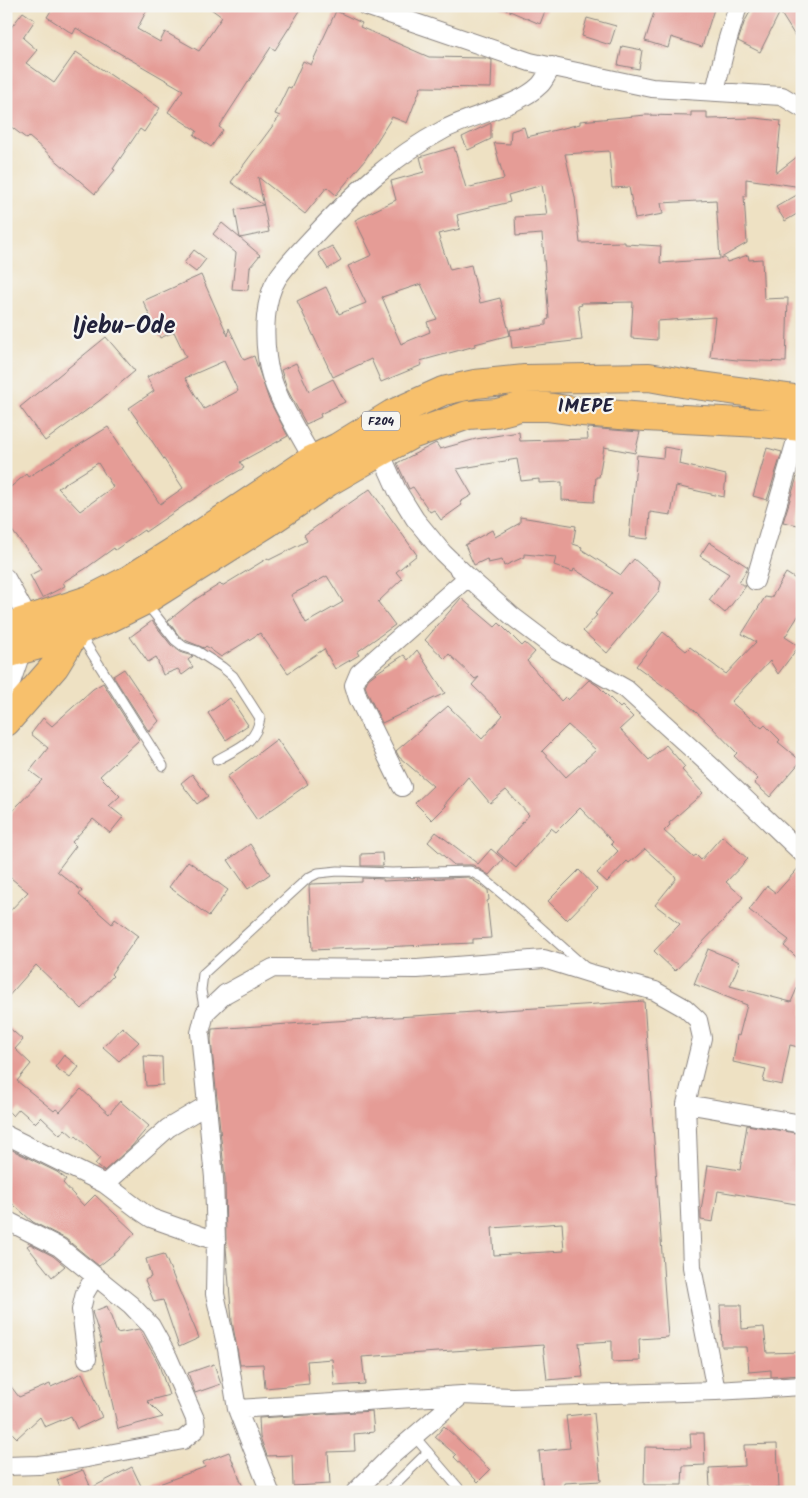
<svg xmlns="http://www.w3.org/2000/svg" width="808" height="1498" viewBox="0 0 808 1498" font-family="Kalam,sans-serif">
<rect width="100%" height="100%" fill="#f6f6f2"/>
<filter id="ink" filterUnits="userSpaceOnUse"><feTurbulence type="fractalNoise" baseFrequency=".02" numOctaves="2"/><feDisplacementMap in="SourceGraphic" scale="10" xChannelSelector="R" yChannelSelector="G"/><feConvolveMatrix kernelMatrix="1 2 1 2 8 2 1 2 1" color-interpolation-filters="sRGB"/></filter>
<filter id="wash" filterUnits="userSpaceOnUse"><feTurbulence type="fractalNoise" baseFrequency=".0096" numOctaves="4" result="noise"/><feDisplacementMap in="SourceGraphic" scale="20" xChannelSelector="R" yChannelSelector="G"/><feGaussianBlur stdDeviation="1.12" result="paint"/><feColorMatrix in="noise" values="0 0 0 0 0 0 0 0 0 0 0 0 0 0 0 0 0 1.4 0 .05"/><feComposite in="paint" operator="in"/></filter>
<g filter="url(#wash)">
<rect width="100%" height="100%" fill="#eee1c3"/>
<g id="blocks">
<path fill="#e59c96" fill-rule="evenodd" d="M54,6H149L137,29L160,42L165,32L199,51L222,17L207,6H303L275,50L271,47L219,127L223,130L211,147L194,135L197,131L168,112L183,90L76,28L73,34L47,17Z
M498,6H547L540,24Z
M656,6H715L702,47L671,37L668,48L645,41Z
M753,6H802V47L780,12L760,52L738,41L744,23Z
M336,11L362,23L360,27L429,57L485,58L492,60L491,88L421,87L407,123L392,117L365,160L336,195L327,187L305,214L258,177L269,232L240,238L260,255L250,267L248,290L232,289L236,253L213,234L222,223L240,238L235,210L263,205L231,182L280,116L275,114L288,87L291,88L303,61L311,65Z
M23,12L35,20L23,38L37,50L26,63L54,83L76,52L160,108L144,132L140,129L113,169L115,170L95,194L29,137L27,139L6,123V34Z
M587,18L616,26L610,45L582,36Z
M622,46L642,50L639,69L618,65Z
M691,112H707V119L755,118L781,121L776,173L802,153V187L746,179V196H744L747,243L721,258H725L727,262L748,255L749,260L762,259L764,299L788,298L786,362L737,360L710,357L715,317L657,321V340L631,338L633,302L581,303L582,305L578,306L582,340L512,348L510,330L546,325V320L549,319L542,234L516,236L515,217L547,215L542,185L508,195L510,202L457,215L460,229L438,234L450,270L471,265L480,303L500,298L510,335L475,344V346L420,361L422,365L381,382L371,359L333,377L297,301L326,287L339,314L366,303L348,266L372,255L355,220L396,200L391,181L424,172L420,157L454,147L466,188L504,179L494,143L510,144L511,131L524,127L527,137L580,124V121L646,115L691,116ZM609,151L612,188L629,187L635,219L663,214L661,203L716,200L720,259L660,263L661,246L625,244V242L580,243L575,197L565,154ZM421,284L437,319L427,322L430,332L401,344L390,319L391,318L382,297Z
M491,123V139L468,150L462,137Z
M802,192V211L785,221L776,207Z
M332,246L341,261L328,269L318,253Z
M194,250L206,259L196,272L184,263Z
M201,275L228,336L229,328L244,360L254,356L269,400L288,436L240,462L244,468L214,485L145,532L144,530L115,550L114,548L85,569L63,582L65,586L42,598L30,575L42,569L6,523V491L26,474L28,477L108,427L160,504L183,488L148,435L129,408L154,391L147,377L186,357L174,332L160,338L143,301ZM224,361L238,391L204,409L185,378ZM98,463L113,487L80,511L58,488Z
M106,337L135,371L99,401L45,441L20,407Z
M296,363L309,391L333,379L345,402L320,414L321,417L306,424L288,391L281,370Z
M587,428L640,432L635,453L604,447L599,477H596L594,502L562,500V482L539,483V479L521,481L517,459L457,469L472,495L460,502L462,505L441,520L434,510L430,512L413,487L409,489L397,463L436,443L440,449L476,439L519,432L520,441L588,439Z
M664,447L681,450L679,464L726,475L724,497L676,486L671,515L650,512L648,539L629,537L637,455L663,458Z
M767,448L782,452L767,500L753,496Z
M797,477L802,478V504L798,525L783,522Z
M370,489L417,555L396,572L402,579L378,602L395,625L357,652L359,655L335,669L324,649L288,673L260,633L221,657L206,646L204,648L187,641L179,636L168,621L193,601L220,584L222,586L268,558L269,560L307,541L304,535ZM327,576L343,602L306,623L291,595Z
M520,517L576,526L573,544L582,547L581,549L621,575L634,559L661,582L659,591L607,653L583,631L597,615L595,614L612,593L574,569L573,572L554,565L556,557L524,554V557L504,566L502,560L488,563L487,559L474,565L465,545L492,530L495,537L520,523Z
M709,542L748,567L739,583L746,586L725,613L709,600L729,574L700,556Z
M786,573L802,583V610L785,637L799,646L778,674L770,661L731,702L762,728L765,725L780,740L778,742L801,761L770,797L754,783L758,779L734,756L737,753L708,723L684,701L636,666L663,632L686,651L690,647L726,674L756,642L742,634L765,597L771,598Z
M461,598L495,627L499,623L522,646L525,643L535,652L527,661L561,701L565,697L568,700L589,680L598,686L620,708L622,706L633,717L620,729L649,760L666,745L685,767L682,770L703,793L669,823L670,825L664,831L693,857L696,855L701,860L722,836L748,859L726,882L743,897L723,921L675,971L654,951L680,924L655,905L676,879L675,876L645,849L629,863L627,861L607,882L597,873L618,851L611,844L613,842L580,808L556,832L551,828L516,868L497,852L529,815L506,790L490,803L468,777L444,805L446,806L432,820L415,803L433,786L399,757L396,751L448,706L482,739L503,715L472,685L479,677L475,679L449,654L445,659L425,640ZM568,725L596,750L566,777L542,751Z
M152,621L171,645L182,653L193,656L188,660L193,667L182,675L178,669L163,675L156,657L148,662L130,637Z
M417,650L445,693L382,723L368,694L365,686L368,679L376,673L404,655L408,660Z
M124,669L159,721L149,732L113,676Z
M103,683L139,740L100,776L120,796L109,806L123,817L110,833L93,819L72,842L76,846L57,871L82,891L79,895L112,924L115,919L138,936L111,974L113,976L82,1009L36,965L6,999V915L28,892L6,874V820L17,806L42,780L30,771L48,748L31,734L43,718L52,726L93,689Z
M230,698L248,725L226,740L208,713Z
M277,739L308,784L257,820L227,777Z
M192,774L208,796L197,804L181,783Z
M436,832L478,864L491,849L503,859L489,875L473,865H454L428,842Z
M250,844L270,874L248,889L228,860Z
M382,853L383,866H361V854Z
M188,861L228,890L209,916L169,887Z
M802,864V962L784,946L789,940L749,910L767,886L776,893Z
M579,870L597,889L567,920L548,901Z
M468,877L488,890L489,900L487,901L491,938L473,939V943L312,950L309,885L311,884L362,882V878L383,879V881Z
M708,949L740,962L730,986L791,1002L802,977V1048L790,1045L782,1085L763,1081L766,1069L733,1062L737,1035L739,1036L747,1005L694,984Z
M644,1001L668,1337L639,1339L640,1361L612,1362V1341L579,1343L583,1377L547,1380L543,1345L362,1357L365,1384L335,1386L332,1359L307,1361L309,1384L265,1388L263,1364L240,1365L232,1321L226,1248L225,1178L211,1040L212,1029ZM562,1223L564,1251L494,1255L492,1228Z
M6,1025L23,1040L15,1049L31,1064L17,1081L54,1111L56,1109L60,1112L81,1089L109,1114L120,1101L149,1126L132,1146L104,1171L95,1164L100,1158L76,1136L74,1137L65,1129L60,1135L41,1117L35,1123L19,1109L13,1116L6,1109Z
M122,1027L139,1042L119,1061L103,1047Z
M64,1055L79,1067L70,1078L55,1067Z
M144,1056L162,1057L163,1085L146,1086Z
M747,1125L802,1134V1205L718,1191L713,1222L701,1220V1211L708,1165L740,1170Z
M6,1147L57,1172L66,1179L63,1183L84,1206L95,1195L135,1233L118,1251L99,1266L66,1239L33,1222L6,1198Z
M30,1244L53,1256L65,1266L52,1277L27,1246Z
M164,1254L199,1338L179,1347L163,1300L154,1302L145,1280L151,1277L146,1259Z
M720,1305H741L742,1329L764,1327L767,1353L802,1352V1375L771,1377V1370L749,1372L747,1347H722Z
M107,1306L117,1333L139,1329L158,1362L169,1395L147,1401L163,1417L118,1429L99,1343H102L92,1312Z
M214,1364L221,1384L195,1393L188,1373Z
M82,1373L102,1417L77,1429L71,1416L45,1427L40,1417L17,1438L6,1427V1380L19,1397L50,1384L51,1387Z
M372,1411L374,1432L354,1434L355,1451L328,1452L330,1484L293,1486L292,1455L267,1456L260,1437L259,1418Z
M594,1413L601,1481L564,1483L563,1492H545L543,1490L539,1451L570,1448L566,1416Z
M444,1426L490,1470L478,1482L454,1457L456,1455L435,1437Z
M690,1433H704L705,1465L683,1466L682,1485H644L645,1447L691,1448Z
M777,1444L779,1488L746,1490V1486L710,1488L709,1468L745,1466L744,1445Z
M229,1452L245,1492H62L57,1480L83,1470L91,1488L132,1467L143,1490L205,1467L203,1462Z"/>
</g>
</g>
<g filter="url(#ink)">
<use href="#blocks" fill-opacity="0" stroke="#88827f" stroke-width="1"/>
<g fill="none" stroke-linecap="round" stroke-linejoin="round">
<defs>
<path id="lane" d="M146,603L175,640L184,647L197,651L222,667L233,676L260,718C256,744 237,748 217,760
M79,633L163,766
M205,1013L201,990L203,974L308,878L318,873L338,871L392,873L470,871L483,878L512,902L585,967
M414,1436L462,1492
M387,1492L428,1452"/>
<path id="street" d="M366,6L530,62L652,88L782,96L802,108
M715,91L726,45L738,6
M380,452L397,490L415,519L443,553L468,577L512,616L557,650L626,689L714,769L802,853
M313,459C297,430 270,389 267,357C264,333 264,300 277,279C286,265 300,251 311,239C351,195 392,157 445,129C472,115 519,106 540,85C545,80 548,72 552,66
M6,578L29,620
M755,581L800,427
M6,697L22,650
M402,787L358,698L354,685L359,673L468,577
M686,1104L802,1124
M6,1135L105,1184L142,1212L151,1218L216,1241
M105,1184L168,1128L207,1105
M6,1220L59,1247L131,1305L151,1326L168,1357L195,1419L196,1429L183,1440L87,1458L39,1465L6,1466
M87,1359L81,1310L85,1293L95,1276
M237,1409L462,1395L512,1397L716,1391L802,1386
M270,1492L237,1409L227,1349L215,1294L216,1241L214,1178L200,1033L205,1013L225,994L273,968L417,969L544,959L592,974L655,991L685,1008L698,1020L702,1038L686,1104L692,1267L716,1391
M355,1492L390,1457L462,1395"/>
<path id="primary" d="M6,627L91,599L130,579L198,536L313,459L338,447L392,414L443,391L475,384L525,379L649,377L688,384L802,400
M6,654L43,644L108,619L144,601L266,524L328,482L380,452L411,435L468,415L497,413L520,407H547L582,412L645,417L761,423L802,427
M6,722L55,666L77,630"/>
</defs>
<use href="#lane" stroke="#88827f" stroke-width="11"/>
<use href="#street" stroke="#88827f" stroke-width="20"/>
<use href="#primary" stroke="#88827f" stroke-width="30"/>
<use href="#lane" stroke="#fff" stroke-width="9"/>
<use href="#street" stroke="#fff" stroke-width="18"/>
<use href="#primary" stroke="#f7c06c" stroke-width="28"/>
</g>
</g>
<g text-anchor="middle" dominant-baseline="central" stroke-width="4.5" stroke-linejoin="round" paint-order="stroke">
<rect fill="#f6f6f2" stroke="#626272" stroke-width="1" x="362" y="411.5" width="38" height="19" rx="4"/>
<g font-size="12" font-weight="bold" fill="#22223b">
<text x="381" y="421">F204</text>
</g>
<g font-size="19" font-weight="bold" letter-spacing="1" fill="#22223b" stroke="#f6f6f2">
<text x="586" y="407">IMEPE</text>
</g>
<g font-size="24" font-weight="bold" fill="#22223b" stroke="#f6f6f2">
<text x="124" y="326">Ijebu-Ode</text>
</g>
</g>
<rect width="808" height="1498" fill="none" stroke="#f6f6f2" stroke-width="25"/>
</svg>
